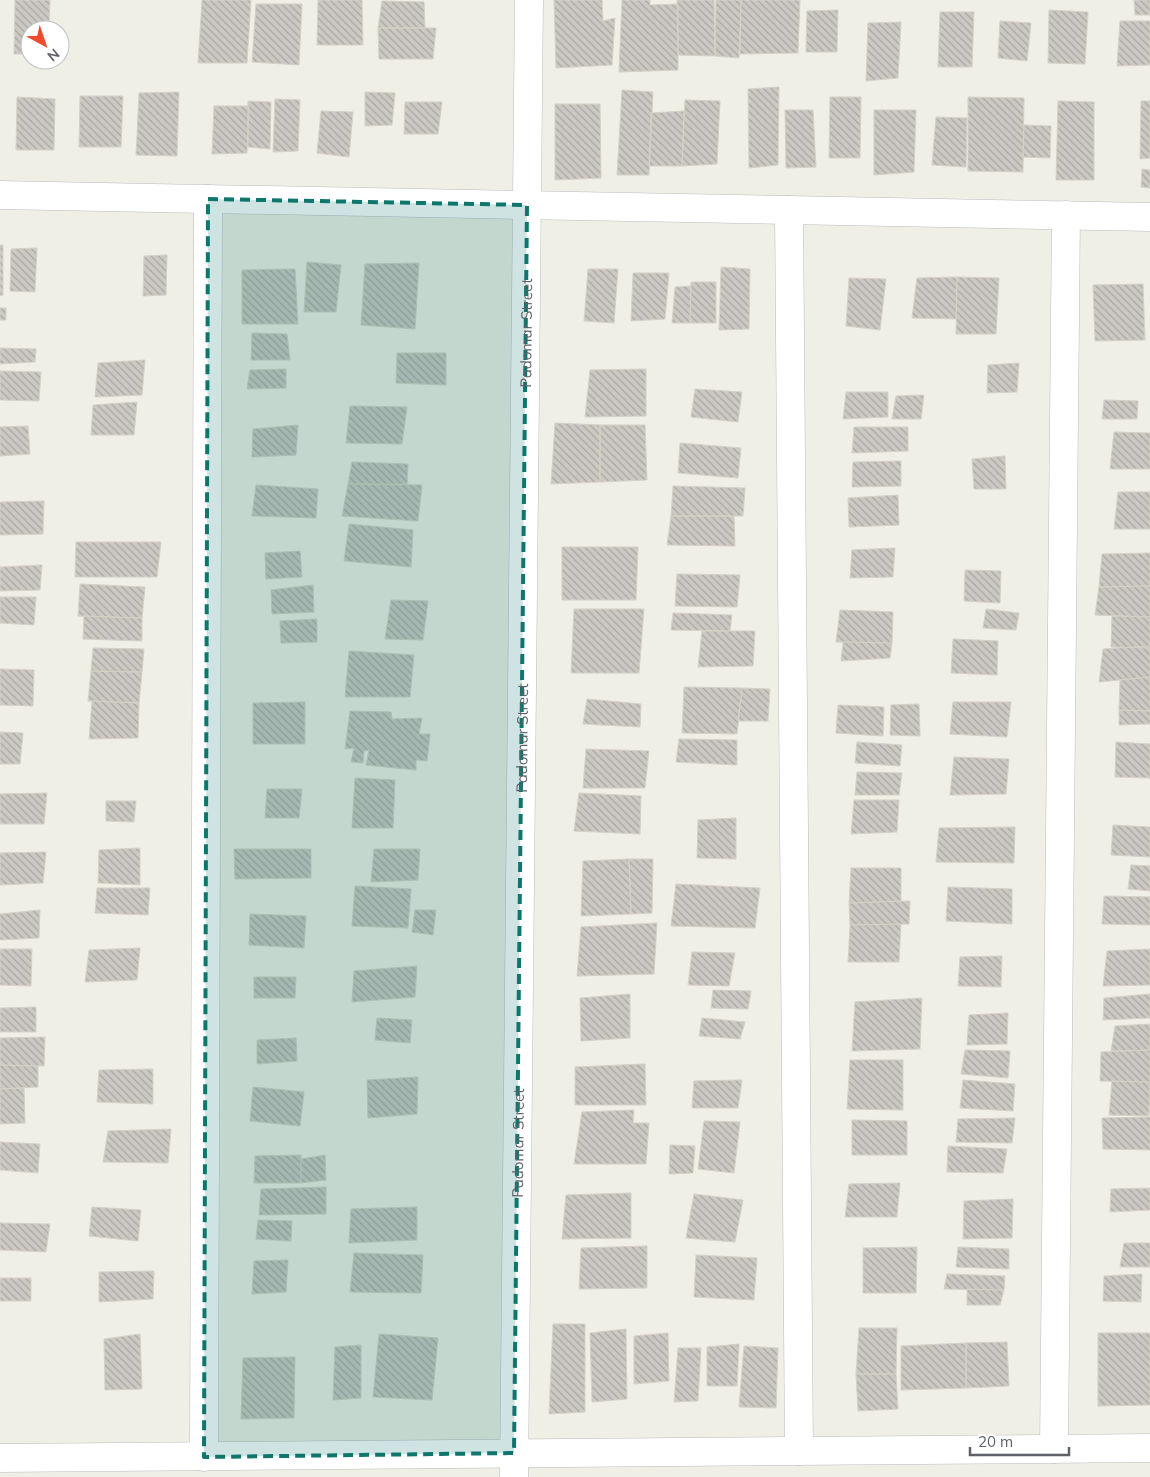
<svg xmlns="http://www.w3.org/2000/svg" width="1150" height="1477" viewBox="0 0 1150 1477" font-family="Mulish,sans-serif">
<defs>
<pattern id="building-back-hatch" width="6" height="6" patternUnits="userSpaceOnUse" patternTransform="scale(1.25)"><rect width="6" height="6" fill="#ccc9c3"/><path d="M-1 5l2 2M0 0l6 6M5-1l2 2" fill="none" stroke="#a9a7a2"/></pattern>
</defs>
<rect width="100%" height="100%" fill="#f0efe6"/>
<path fill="url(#building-back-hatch)" stroke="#d5d1c4" d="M15,0H50L49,30H30V54H14Z
M202,0H251L247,63H198Z
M318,0H362L363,45H317Z
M554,0H602L603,21L615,18L612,65L556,68Z
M622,0H650V5L678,4V70L619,72Z
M677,0H714L715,56L678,55Z
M716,0H741L739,58L715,56Z
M741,0H800L798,53L740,54Z
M1134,0H1150V15H1135Z
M382,1L424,2L425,28H378Z
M256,4H302L299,65L252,62Z
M838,10L837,52H806L807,11Z
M1049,10L1088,12L1085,64L1048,63Z
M940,12H974L972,67H938Z
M1000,21L1031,23L1027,61L998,58Z
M1120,21H1150V65L1117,66Z
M901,22L898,78L866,81L868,23Z
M378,28H436L433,59H379Z
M779,87L778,165L749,168L748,89Z
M622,90L653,92L649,175H617Z
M179,92L177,156L136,155L139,93Z
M365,92L395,93L392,125L365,126Z
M80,96H123L121,147H79Z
M17,97L55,99L54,150H16Z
M830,97H861L860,158H829Z
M968,97L1024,98L1023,172L968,171Z
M275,99L300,100L298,151L273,152Z
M685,100L720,101L717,164L682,166Z
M248,101L271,102L270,149L248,147Z
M1058,101L1094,102V180H1056Z
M1141,101H1150V158L1140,159Z
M405,102H442L438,134H404Z
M555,104H600L601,178L555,180Z
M214,106H249L247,153L212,154Z
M785,110H813L816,167L786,168Z
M874,110H916L914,172L874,175Z
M321,111L353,112L349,157L317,153Z
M684,111L682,166H649L651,113Z
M936,117L967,118L966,167L932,165Z
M1024,125L1051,126L1050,158L1023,157Z
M1142,169L1150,170V188L1141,187Z
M0,245H3V295L0,296Z
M37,248L35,292L10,291L11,249Z
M167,255L166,295L143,296L144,256Z
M307,262L341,265L336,312H304Z
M419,263L415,329L361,325L365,264Z
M721,267L750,269L749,329L719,330Z
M295,269L298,324H242V270Z
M588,269H618L614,323L584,321Z
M633,273H669L665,319L631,321Z
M957,277L999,278L996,334H956Z
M957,277L956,319L912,318L917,278Z
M849,278L886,279L880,330L846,326Z
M691,282H716V323H690Z
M1143,284L1145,340L1095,341L1093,285Z
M691,286L690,323H672L675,287Z
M0,308H6V320H0Z
M252,333L287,334L290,360H251Z
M0,348L36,349L35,362L0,364Z
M397,353H446V385L396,383Z
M145,360L142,395L95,397L98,363Z
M1019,363L1017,392L987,393L988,365Z
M286,369V388L247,389L250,370Z
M646,369V416L585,417L590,370Z
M0,371L41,372L39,401L0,400Z
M695,389L742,392L738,422L691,417Z
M846,392H888V417L843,419Z
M924,395L921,419H892L896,396Z
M1104,400L1138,401L1137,419H1102Z
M137,402L134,435H91L93,405Z
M350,406L407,407L402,444L346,443Z
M555,423L600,425V482L551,484Z
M298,425L296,455L252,457L253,429Z
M600,425H645L647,480L600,482Z
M28,426L30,454L0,456V427Z
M854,427H908V451L852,453Z
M1114,432L1150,433V469H1110Z
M680,443L741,448L738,478L678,473Z
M1005,456L1006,489H974L972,459Z
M901,461V486L852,487L853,462Z
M352,462L408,464L407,484H348Z
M348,484L422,485L418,521L342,516Z
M256,485L318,489L316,518L252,516Z
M673,486L745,488L743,516H671Z
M1118,492H1150V529H1114Z
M898,495L899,525L849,527L848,498Z
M44,501L43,534L0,535V502Z
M671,516H734L735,546L667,545Z
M349,524L413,530L411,567L344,561Z
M76,542H161L157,577H75Z
M562,547H638L636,600H562Z
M895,548L893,577L850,578L852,550Z
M300,551L302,577L266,579L265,553Z
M1150,553V586L1099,587L1102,554Z
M42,565L40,590L0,591V567Z
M965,570L1001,571L1000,603L964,601Z
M677,574L740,575L737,607L675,606Z
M80,584L145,587L142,618L78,616Z
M313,585L314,612L272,614L271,590Z
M1150,586V617L1095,615L1099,587Z
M0,597H36L34,625L0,623Z
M391,600L428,601L423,640L385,639Z
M574,609H644L639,673H571Z
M986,609L1019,613L1016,630L983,628Z
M840,610L893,612L892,643L836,642Z
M673,613L732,615L730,631L671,630Z
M84,616L142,618V641L83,639Z
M1112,616L1150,617V648L1111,647Z
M317,619V642L281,643L280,621Z
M702,631H755L753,666L698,667Z
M953,639L998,641L997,675L951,673Z
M843,642L892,643L890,658L841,661Z
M1150,646V677L1099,682L1103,649Z
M93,648L144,649L142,672L91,671Z
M349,651L414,655L410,697H345Z
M0,669L34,670L33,706L0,705Z
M91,671L142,672L139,703L88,701Z
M1150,677V711L1119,710L1120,680Z
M684,687L742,688L737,734L682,733Z
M742,688L770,689L768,721H738Z
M587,699L641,704L640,727L583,724Z
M92,701L139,703L138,738L89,739Z
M305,702V744H253V703Z
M953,702H1011L1007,737L950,734Z
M919,704L920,736L890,735L891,705Z
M838,705L884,707L883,736L836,733Z
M1119,710L1150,711V724L1119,725Z
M350,711L391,712L392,719L422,718L419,734H430L427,761L416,760V770L366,765L369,750L364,751L363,763L351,762L354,748L345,749Z
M0,732L23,733L20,764H0Z
M679,739L737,740V765L676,762Z
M857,742L902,745L900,766L855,763Z
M1116,742L1150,744V778L1115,777Z
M586,749L649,751L645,788H583Z
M954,757L1009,759L1006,794L950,795Z
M857,772L902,773L899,795H855Z
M355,778L395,780L393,828H352Z
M267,789H302L299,818H265Z
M47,793L44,824H0V794Z
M579,793L641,796L640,834L574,831Z
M854,800H899L897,832L851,834Z
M106,801H136L134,822L106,821Z
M736,818V859L697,858L698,820Z
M1113,825L1150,827V857L1111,855Z
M1015,827L1014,863L936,862L939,828Z
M140,848V885L98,883L99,850Z
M234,849H311V878L235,879Z
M374,849H420L418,880L371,882Z
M46,852L43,883L0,885V853Z
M629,859H653L652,913L631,914Z
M629,859L631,914L581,916L583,861Z
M1131,865L1150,866V891L1128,889Z
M851,868H901V901L849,903Z
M676,884L760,888L755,928L671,926Z
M355,886L411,889L408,928L352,926Z
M948,887L1012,889V924L946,921Z
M97,888H150L148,915L95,913Z
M1104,896L1150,897V925L1102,924Z
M910,901L909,924L850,925L849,903Z
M40,910L39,938L0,940V914Z
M415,910H436L433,935L412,932Z
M250,914L306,916L304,948L249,945Z
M657,923L654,974L577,976L581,927Z
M901,924L899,962H848L850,925Z
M140,948L137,980L85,982L89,950Z
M0,949H32L31,986L0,985Z
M1150,949V985L1103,986L1107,951Z
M692,952L735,953L729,986L688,985Z
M1002,956L1001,987L958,986L960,957Z
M417,966L415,997L352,1002L354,971Z
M254,977H296L295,998H254Z
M713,990L751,991L748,1009L711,1008Z
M630,994V1038L581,1041L580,998Z
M1150,994V1018L1103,1020L1104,998Z
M922,998L920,1049L852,1051L855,1002Z
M36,1007V1032H0V1008Z
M1008,1013L1007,1044L967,1045L969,1015Z
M377,1018L412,1020L410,1043L375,1040Z
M702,1018L745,1022L740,1039L699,1036Z
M1150,1024V1050L1111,1051L1115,1026Z
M45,1037L44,1066L0,1065V1038Z
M296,1038L297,1061L257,1064V1040Z
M965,1050L1010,1051L1008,1078L961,1074Z
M1150,1050V1082L1100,1081L1101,1052Z
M850,1060H903V1110L847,1109Z
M645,1064L646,1105H575V1067Z
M0,1065L38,1066V1087L0,1089Z
M153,1069V1104L97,1102L99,1070Z
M418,1077L417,1114L368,1118L367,1080Z
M742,1080L738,1108H692L694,1081Z
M963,1080L1015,1084L1013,1111L960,1108Z
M1112,1081L1150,1082L1149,1116L1109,1115Z
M253,1087L304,1092L300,1126L250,1121Z
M24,1088L25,1123L0,1124V1089Z
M634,1110L633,1123H649L646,1164H574L582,1112Z
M1150,1117V1150L1103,1149L1102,1118Z
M1015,1118L1012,1143L956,1142L958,1119Z
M852,1120L907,1121V1155H852Z
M704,1121L740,1122L734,1173L698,1169Z
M171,1129L168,1163L103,1162L108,1131Z
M0,1142L40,1144L38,1173L0,1170Z
M670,1145L695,1146L693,1173L669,1174Z
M948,1146L1007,1149L1003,1173L947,1172Z
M301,1155V1183H254L255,1156Z
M325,1155L326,1180L301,1183V1159Z
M900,1183L897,1217H845L849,1184Z
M326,1187V1214L259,1215L261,1189Z
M1150,1188V1210L1110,1212L1111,1189Z
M631,1193V1238L562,1239L566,1195Z
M694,1194L743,1200L735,1242L686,1238Z
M1013,1199L1012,1238L963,1239L964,1201Z
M92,1207L141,1210L138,1241L89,1236Z
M417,1207V1240L349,1243L351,1209Z
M258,1220L292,1221L291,1241L256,1239Z
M0,1223L50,1224L46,1252L0,1250Z
M1124,1243H1150V1267H1120Z
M647,1246V1288L579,1289L581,1248Z
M917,1247L916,1293H863V1248Z
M958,1247L1009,1249V1269L956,1267Z
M354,1253L423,1255L421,1293L350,1292Z
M696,1255L757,1258L754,1300L694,1297Z
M288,1260L286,1292L252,1294L254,1261Z
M154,1271L153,1299L99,1302V1272Z
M947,1274L1005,1276L1004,1290L944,1289Z
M1142,1274L1141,1302L1103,1301L1104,1276Z
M0,1278H31V1301H0Z
M967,1289L1004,1290L1000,1305H967Z
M553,1324H585V1412L549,1414Z
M859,1328H897L896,1374H856Z
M626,1329L627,1399L592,1402L590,1333Z
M668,1333L669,1381L634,1384V1336Z
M1098,1333H1150V1405L1098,1406Z
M140,1334L142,1389L105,1390L104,1339Z
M379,1334L438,1338L432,1400L373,1397Z
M1007,1342L1009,1386L966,1388V1343Z
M966,1343V1388L901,1390V1346Z
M739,1344L737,1386H707V1347Z
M361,1345V1398L333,1400L335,1347Z
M744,1346L778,1348L776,1408L739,1407Z
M678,1348H701L698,1401L674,1402Z
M295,1357L294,1418L241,1419L243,1358Z
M856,1374H896L898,1409L858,1411Z"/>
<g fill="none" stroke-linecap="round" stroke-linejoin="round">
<defs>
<g id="street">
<path d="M0,195L1150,217"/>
<path d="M789,210L799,1451"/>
<path d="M1054,1449L1066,215"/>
<path d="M204,1457L208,199"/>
<path d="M0,1458L1150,1448"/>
<path id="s1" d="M514,1477L529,0"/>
</g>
</defs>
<use href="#street" stroke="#b9bbc0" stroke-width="29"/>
<use href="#street" stroke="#fff" stroke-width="28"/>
</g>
<path fill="#0f766e" fill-opacity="0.2" stroke="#0f766e" stroke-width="4" stroke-dasharray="10 6" stroke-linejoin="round" d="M208,199L527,205L514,1453L204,1457Z"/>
<g text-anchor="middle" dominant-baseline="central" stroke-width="4" stroke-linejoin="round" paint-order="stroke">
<g font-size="15" fill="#5e6167" stroke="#fff">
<text stroke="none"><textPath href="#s1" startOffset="1144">Padomar Street</textPath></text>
<text stroke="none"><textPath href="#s1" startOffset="739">Padomar Street</textPath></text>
<text stroke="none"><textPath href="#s1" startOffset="334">Padomar Street</textPath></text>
</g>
</g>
<g transform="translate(45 45) rotate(140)"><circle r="24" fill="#ffffff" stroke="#bfc0c2"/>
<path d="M0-4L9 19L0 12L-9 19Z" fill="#ed4c30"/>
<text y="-8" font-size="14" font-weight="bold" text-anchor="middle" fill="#5e6167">N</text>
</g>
<path d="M970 1447v8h99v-8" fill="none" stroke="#5e6167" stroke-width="2.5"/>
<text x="978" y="1447" font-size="15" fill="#5e6167" stroke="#ffffff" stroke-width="4" paint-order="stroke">20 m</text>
</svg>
